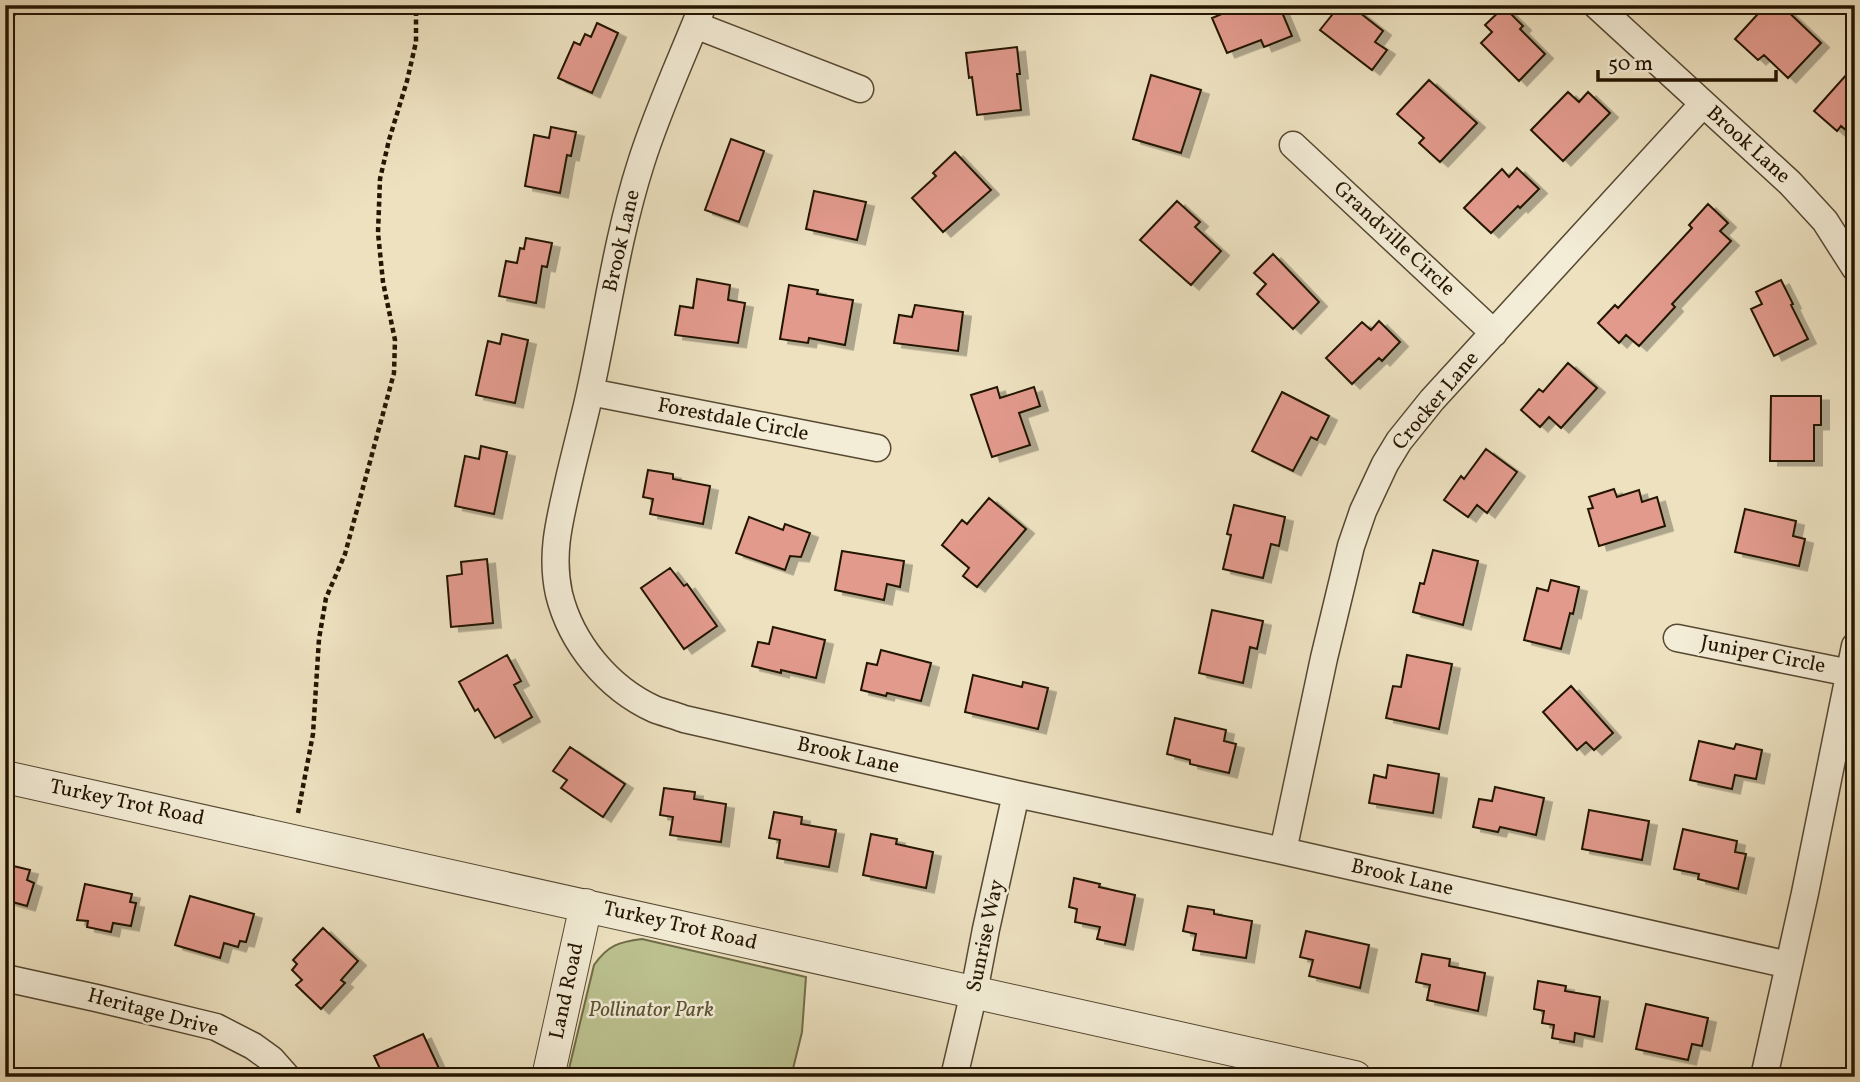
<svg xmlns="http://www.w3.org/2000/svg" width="1860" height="1082" viewBox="0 0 1860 1082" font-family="Vollkorn,serif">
<defs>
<filter id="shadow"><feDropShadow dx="8" dy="4.5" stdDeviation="0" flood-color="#0004"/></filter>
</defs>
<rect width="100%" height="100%" fill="#ede1c0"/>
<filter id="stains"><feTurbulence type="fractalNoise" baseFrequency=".00286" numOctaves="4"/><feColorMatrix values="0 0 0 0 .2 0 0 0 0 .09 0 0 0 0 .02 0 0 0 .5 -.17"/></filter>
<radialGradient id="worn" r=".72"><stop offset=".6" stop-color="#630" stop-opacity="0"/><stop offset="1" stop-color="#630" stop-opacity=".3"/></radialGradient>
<path fill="#bcc290" stroke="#706c48" stroke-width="2" d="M642,939L806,977L802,1032L791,1077H567L594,965C608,945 619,942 642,939Z"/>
<path fill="#e29a8d" stroke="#241501" stroke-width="2" filter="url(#shadow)" d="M1243,5H1279L1292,36L1264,47L1261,40L1227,53L1212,18Z
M1340,5H1350L1383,31L1375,42L1387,50L1372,70L1320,30Z
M1766,5H1781L1821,43L1788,78L1764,55L1758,60L1735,39Z
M1504,7L1523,26L1520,29L1545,54L1519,81L1481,43L1492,32L1485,25Z
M597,23L618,33L592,93L558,78L574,42L580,45L585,34L591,37Z
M1017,47L1020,74H1017L1021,110L977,115L972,77L969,78L966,53Z
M1855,65V138L1841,126L1837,131L1814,111Z
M1151,75L1201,90L1181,153L1133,139Z
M1429,80L1477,123L1440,162L1419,143L1424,138L1397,114Z
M1568,92L1579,102L1588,92L1610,113L1563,161L1531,130Z
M551,127L576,132L571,156L567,155L560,193L525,186L534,135L549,138Z
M731,139L764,151L739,222L705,210Z
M955,152L991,190L943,232L912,198L936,176L933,173Z
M1517,168L1539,189L1520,208L1518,206L1491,233L1464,208L1502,169L1509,177Z
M814,191L866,202L857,240L806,229Z
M1177,201L1200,222L1195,227L1221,251L1191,285L1140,240Z
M1708,204L1728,223L1720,231L1731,241L1672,304L1675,307L1639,346L1626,335L1619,343L1598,323L1615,305L1618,308L1692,228L1689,225Z
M526,238L552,243L547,267L542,266L536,303L499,296L506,261L517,263L520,248L524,249Z
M1273,254L1319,302L1293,329L1257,294L1266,284L1254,273Z
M697,279L730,285L728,300L745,303L738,343L675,335L680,306L693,308Z
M1781,280L1793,304L1791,305L1808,339L1774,356L1751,309L1762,304L1756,292Z
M789,285L818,290L817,294L853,300L845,345L809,338L808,343L780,339Z
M915,305L963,312L958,351L894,343L899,315L912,317Z
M1379,321L1400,342L1382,361L1379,358L1352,384L1326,358L1362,322L1371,330Z
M502,334L528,340L515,403L476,395L488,341L500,344Z
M1568,363L1597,388L1561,428L1549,417L1540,427L1521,410L1539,389L1543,392Z
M997,387L1000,398L1034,387L1040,406L1019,413L1030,445L992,457L971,395Z
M1282,392L1329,416L1317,440L1311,437L1293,471L1252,451Z
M1771,396H1821V425H1814V461H1770Z
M481,446L507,452L494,514L455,506L465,456L479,459Z
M1486,449L1517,472L1487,513L1477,505L1468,517L1444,500L1461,476L1464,479Z
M648,470L673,474V479L710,486L703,524L650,514L653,499L643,497Z
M1614,489L1617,497L1639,490L1642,502L1657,497L1665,526L1599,546L1588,509L1593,508L1589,497Z
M989,498L1026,529L977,587L963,576L969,568L942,545L962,520L967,524Z
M1234,505L1285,517L1279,546L1271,544L1263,578L1223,569L1231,535L1227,534Z
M1745,509L1796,521L1793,536L1805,539L1799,566L1735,552Z
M749,517L783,530L785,524L810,533L801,557L790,556L785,570L736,553Z
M1433,550L1478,561L1463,625L1413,612L1420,583L1424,584Z
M842,551L904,561L900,587L887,584L884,600L835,590Z
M487,559L493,623L451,627L447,576L462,574L461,562Z
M670,568L684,586L687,584L717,626L684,649L641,588Z
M1551,580L1579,587L1573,614L1570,613L1561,649L1524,640L1537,588L1548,591Z
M1212,610L1263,621L1257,649L1250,647L1243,683L1199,673Z
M773,627L825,640L816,678L781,670V673L752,666L758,642L769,644Z
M881,650L931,663L921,701L887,693L886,696L861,690L867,663L877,665Z
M507,655L521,681L514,685L532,717L495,738L478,709L475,711L459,682Z
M1407,655L1452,664L1439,729L1386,718L1393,686L1401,687Z
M973,675L1022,687L1023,682L1048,688L1038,729L965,712Z
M1571,686L1613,733L1594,750L1586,742L1577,750L1543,712Z
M1175,718L1226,730L1224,741L1236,744L1229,773L1190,764V760L1167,754Z
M1699,741L1734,749L1736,744L1762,750L1756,779L1735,775L1732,789L1690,780Z
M570,747L625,784L603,817L561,788L567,780L553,771Z
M1388,765L1439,774L1433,813L1369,803L1374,775L1386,778Z
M1495,787L1544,798L1536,835L1500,827L1498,832L1473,827L1479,799L1492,801Z
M664,788L695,792L694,799L726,804L721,842L670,835L673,817L660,815Z
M1589,810L1649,821L1642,860L1582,849Z
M774,812L802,817L801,824L836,830L829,867L777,858L780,840L769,838Z
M1683,829L1737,841L1735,852L1746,854L1738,889L1698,879L1699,874L1674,869Z
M871,834L897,839L896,844L933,852L926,888L863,875Z
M5,864L30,870L27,880L34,883L27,906L5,900Z
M1074,878L1100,884L1099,887L1135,895L1125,945L1097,939L1100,927L1075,922L1077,909L1069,907Z
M85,884L132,894L130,902L136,903L131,926L113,923L111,932L87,927L88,921L77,920Z
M190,896L254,914L246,942L240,941L238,947L224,943L220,958L175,945Z
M1188,906L1214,910V914L1252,921L1246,958L1193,950L1196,934L1183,931Z
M323,928L358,961L341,980L345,983L321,1009L296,985L302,980L292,970L297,964L293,960Z
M1306,931L1369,945L1360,988L1309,976L1313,960L1300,957Z
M1422,954L1450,959L1449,966L1485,973L1478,1011L1427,1000L1430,985L1416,982Z
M1538,981L1566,986L1565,991L1600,997L1594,1037L1575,1033L1574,1042L1552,1038L1554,1025L1542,1023L1544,1011L1534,1009Z
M1646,1004L1708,1018L1702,1046L1692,1044L1688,1060L1636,1049Z
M423,1034L443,1077H384L374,1056Z"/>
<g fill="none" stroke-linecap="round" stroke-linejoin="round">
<defs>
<path id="minor" d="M703,5C682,58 658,109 641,163C616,241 606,322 588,401C582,427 575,453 569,479C560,519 550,553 559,594C571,643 608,688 654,709C664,713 674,715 684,719L1016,794L1283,851L1789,965
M1596,5L1790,183L1825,221L1855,268
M695,25L860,89
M1293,145L1494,333
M590,392L877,448
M1677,638L1850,673
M1283,851L1324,658L1351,546L1363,511L1385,464L1399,441L1432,400L1703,104
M5,978L96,998L216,1027L253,1046L271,1059L287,1077
M954,1077L974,992L986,929L1016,794
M1764,1077L1805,893L1855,646"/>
<path id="tertiary" d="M5,777L1355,1077
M548,1077L586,905"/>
</defs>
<use href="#minor" stroke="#564831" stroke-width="29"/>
<use href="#tertiary" stroke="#564831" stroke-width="34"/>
<path stroke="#241501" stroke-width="4.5" stroke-dasharray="5 3.5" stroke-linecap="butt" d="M5,33L7,24L20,5
M298,813L313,734L319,639L326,598L345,554L394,373L395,340L383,282L378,233L380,179L389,140L407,81L416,42V5"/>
<use href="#minor" stroke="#f3ecd6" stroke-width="26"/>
<use href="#tertiary" stroke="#f3ecd6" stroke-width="32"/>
</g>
<g text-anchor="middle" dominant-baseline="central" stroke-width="5" stroke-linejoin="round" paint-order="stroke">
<g font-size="21" fill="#241501" stroke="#f3ecd6">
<text transform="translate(1748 145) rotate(42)">Brook Lane</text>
<text transform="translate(1394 239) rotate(43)">Grandville Circle</text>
<text transform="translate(622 241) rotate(-77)">Brook Lane</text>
<text transform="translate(1436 401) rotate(-50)">Crocker Lane</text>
<text transform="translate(733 420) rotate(11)">Forestdale Circle</text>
<text transform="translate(1763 655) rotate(11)">Juniper Circle</text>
<text transform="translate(848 756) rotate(13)">Brook Lane</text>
<text transform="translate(127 803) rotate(12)">Turkey Trot Road</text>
<text transform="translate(1402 878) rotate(13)">Brook Lane</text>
<text transform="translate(680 926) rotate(13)">Turkey Trot Road</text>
<text transform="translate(986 936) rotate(-78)">Sunrise Way</text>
<text transform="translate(567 991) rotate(-78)">Land Road</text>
<text transform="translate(153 1013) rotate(15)">Heritage Drive</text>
</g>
<g font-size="21" font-style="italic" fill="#595233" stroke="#f3ecd6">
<text x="651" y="1010">Pollinator Park</text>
</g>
</g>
<rect width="1860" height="1082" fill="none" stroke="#ede1c0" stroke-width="28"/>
<rect x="7" y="7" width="1846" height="1068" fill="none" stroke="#241501" stroke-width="3.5"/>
<rect x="14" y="14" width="1832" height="1054" fill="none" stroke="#241501" stroke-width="2"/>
<path d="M1598 70v10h178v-10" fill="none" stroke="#241501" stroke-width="3.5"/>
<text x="1608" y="70" font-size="21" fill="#241501" stroke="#f3ecd6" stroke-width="5" paint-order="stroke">50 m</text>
<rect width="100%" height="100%" filter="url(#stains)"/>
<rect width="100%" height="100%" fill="url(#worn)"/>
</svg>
